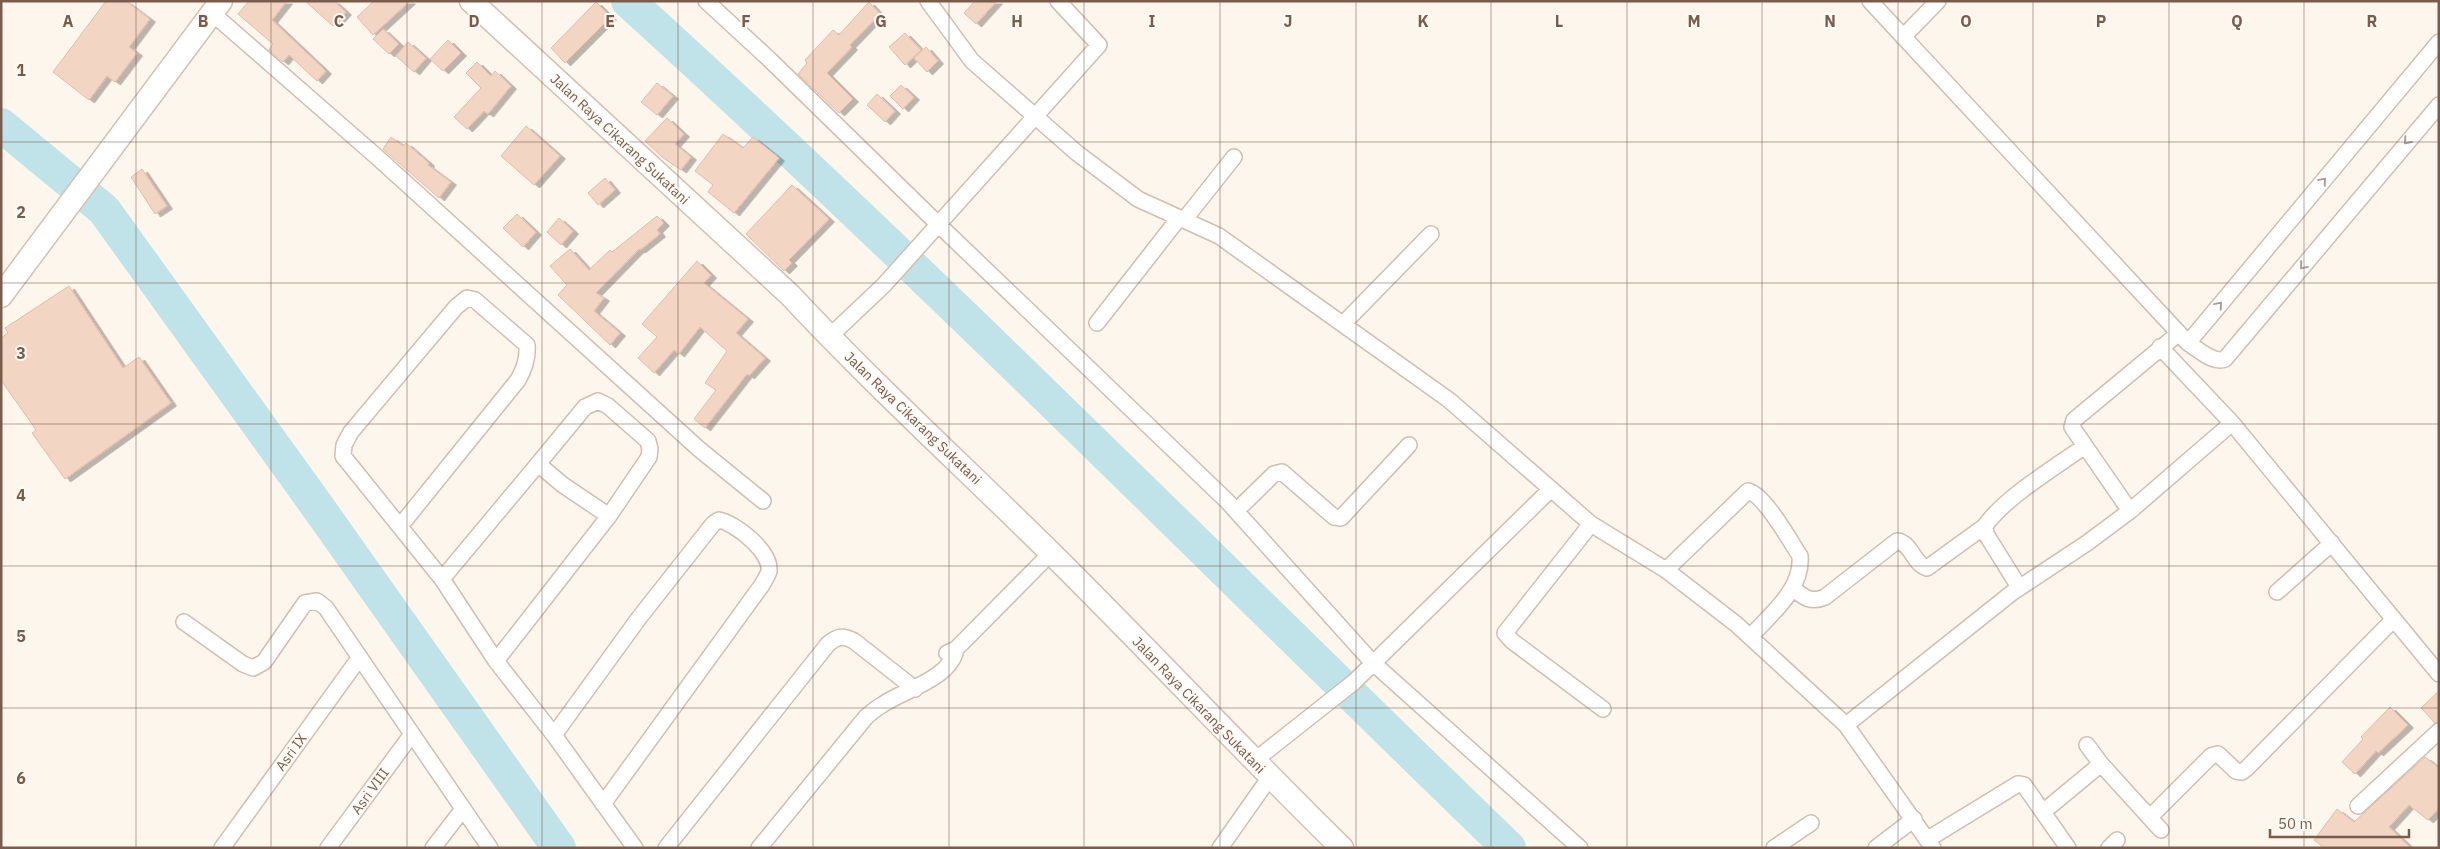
<svg xmlns="http://www.w3.org/2000/svg" width="2440" height="849" viewBox="0 0 2440 849" font-family="'IBM Plex Sans',sans-serif">
<defs>
<filter id="shadow"><feDropShadow dx="5.5" dy="3" stdDeviation="0" flood-color="#0004"/></filter>
</defs>
<rect width="100%" height="100%" fill="#fdf6ec"/>
<g fill="none" stroke-linecap="round" stroke-linejoin="round">
<path stroke="#bfe3e8" stroke-width="34" d="M628,1C930,275 1216,565 1509,848
M1,125L104,210L320,510L559,848"/>
</g>
<path fill="#f3d5c3" stroke="#e6bba3" filter="url(#shadow)" d="M106,1H126L150,19L129,47L137,53L115,82L107,76L89,100L53,72Z
M249,1H287L272,20L326,71L317,81L289,55L283,62L269,50L273,44L238,14Z
M305,1H334L346,12L333,26Z
M374,1H410L373,35L357,17Z
M975,1H997L976,24L964,13Z
M596,2L611,17L565,63L551,48Z
M869,2L880,14L850,45L852,47L827,73L853,99L839,113L798,74L807,63L805,60L833,30L839,35Z
M383,29L399,44L389,54L373,39Z
M905,33L921,50L905,65L889,47Z
M448,40L461,53L443,71L430,59Z
M408,42L426,58L414,72L396,56Z
M926,47L938,61L927,72L914,58Z
M477,62L491,76L495,71L511,86L488,114L484,111L467,129L454,117L481,88L466,73Z
M657,83L673,96L657,115L641,102Z
M901,85L914,97L903,109L890,96Z
M877,94L895,111L885,122L867,105Z
M667,118L684,134L675,144L691,157L681,170L662,157L645,141Z
M526,126L560,156L534,185L501,156Z
M723,134L743,148L753,137L779,158L734,213L708,192L713,185L695,171Z
M391,137L403,146L406,143L429,163L428,165L451,182L439,198L383,149Z
M142,169L167,206L155,214L131,177Z
M605,178L615,190L598,205L588,193Z
M792,185L829,219L789,260L792,263L784,271L746,234Z
M517,214L536,232L523,247L503,228Z
M657,216L664,223L657,230L660,234L640,250L639,249L596,293L604,298L594,311L620,333L610,345L558,295L567,285L550,266L570,249L589,270L610,250L612,252Z
M559,218L573,231L561,245L547,232Z
M697,261L711,275L704,283L748,319L736,333L765,358L749,376L747,374L705,428L694,419L716,390L705,383L727,351L700,327L679,354L674,350L654,373L638,358L657,337L642,324Z
M69,286L123,368L139,357L171,403L65,479L32,433L36,430L1,380V338L8,333L5,328Z
M2439,691V722L2435,723L2421,708Z
M2390,707L2408,725L2378,753L2376,751L2355,774L2342,762L2363,739L2361,737Z
M2425,757L2439,768V808L2428,820L2409,805L2389,827L2411,848H2324L2314,840L2337,809L2354,822Z"/>
<g fill="none" stroke-linecap="round" stroke-linejoin="round">
<defs>
<path id="street" d="M706,1L769,59L938,224L1227,501L1372,662L1580,848
M928,1L972,61L1077,153L1138,199L1219,236L1449,400L1591,524L1666,570L1736,624L1846,725L1933,848
M1870,1L2188,343C2198,349 2213,364 2225,359L2439,105
M212,13L377,157L699,449L763,501
M1903,37L1938,1
M1184,220L1234,157
M1097,323L1179,218
M1343,324L1431,234
M829,337L884,285L1099,45L1058,1
M2188,343L2439,42
M2160,347L2232,423L2439,674
M1236,511L1274,474L1282,472L1334,517L1341,518L1409,445
M2130,511L2072,427L2074,420L2179,333
M1591,524L1505,633L1512,641L1603,709
M401,525L518,380C525,368 528,358 527,345L475,300L467,298L456,307L351,432L344,445L343,456L442,579L496,661L554,735L635,848
M1666,570L1748,491C1765,495 1790,541 1800,556C1803,589 1771,614 1750,637
M442,579L538,464
M2019,587L1986,534L1985,526C2004,498 2057,466 2085,446
M1794,589C1804,598 1812,603 1825,597L1897,541C1912,543 1913,564 1927,568L1985,526
M2277,592L2332,543
M184,622L243,664L253,668L264,662L305,603L317,601L326,608L490,848
M947,653L956,649L1051,553
M496,661L609,516L649,457L650,449L648,441L608,406L598,401L585,407L538,464L563,485L609,516
M1846,725L2013,592L2087,543L2130,511L2232,423
M554,735L639,618L713,524L719,520C735,523 771,551 769,571C768,575 764,581 762,585L603,804
M2087,745L2101,764L2161,830
M1254,761L1354,682L1551,489
M2358,806L2439,731
M2043,812L2101,764
M2150,817L2211,756L2218,754L2236,771L2242,772L2247,768L2393,620
M1928,839L2018,784L2024,785L2068,848
M222,848L360,657
M328,848L412,734
M433,848L463,809
M666,848L828,644C838,636 843,635 854,641L915,689
M759,848L866,717C871,713 876,708 882,705C903,690 951,679 956,649
M1220,848L1270,777
M1774,848L1811,823
M1876,848L1914,819
M2109,848L2117,840"/>
<path id="secondary" d="M471,1L790,295C873,384 963,466 1050,552C1148,649 1243,751 1342,848
M1,296L221,1"/>
</defs>
<use href="#street" stroke="#d1beb0" stroke-width="18"/>
<use href="#secondary" stroke="#d6c0b0" stroke-width="25"/>
<use href="#street" stroke="#fff" stroke-width="15"/>
<use href="#secondary" stroke="#fff" stroke-width="22"/>
</g>
<defs><path id="oneway-chevron" d="M-2-3.5L2.5 0L-2 3.5" fill="none" stroke-width="1.6" stroke-linecap="round" stroke-linejoin="round" transform="scale(1.25)"/></defs>
<g stroke="#af9d94">
<use href="#oneway-chevron" transform="translate(2407 141) rotate(131)"/>
<use href="#oneway-chevron" transform="translate(2323 181) rotate(-50)"/>
<use href="#oneway-chevron" transform="translate(2303 266) rotate(130)"/>
<use href="#oneway-chevron" transform="translate(2219 305) rotate(-50)"/>
</g>
<path fill="none" stroke="#7a5c4d" stroke-width="1" stroke-opacity="0.55" d="M136,1V848M271,1V848M407,1V848M542,1V848M678,1V848M813,1V848M949,1V848M1084,1V848M1220,1V848M1356,1V848M1491,1V848M1627,1V848M1762,1V848M1898,1V848M2033,1V848M2169,1V848M2304,1V848M1,142H2439M1,283H2439M1,424H2439M1,566H2439M1,708H2439"/>
<g text-anchor="middle" dominant-baseline="central" stroke-width="4" stroke-linejoin="round" paint-order="stroke">
<g font-size="14" fill="#7a5c4d" stroke="#fffaf3">
<text transform="translate(620 139) rotate(43)">Jalan Raya Cikarang Sukatani</text>
<text transform="translate(913 418) rotate(44)">Jalan Raya Cikarang Sukatani</text>
<text transform="translate(1199 705) rotate(46)">Jalan Raya Cikarang Sukatani</text>
<text transform="translate(291 752) rotate(-54)">Asri IX</text>
<text transform="translate(370 791) rotate(-54)">Asri VIII</text>
</g>
</g>
<g font-size="16" text-anchor="middle" font-weight="bold" fill="#7a5c4d" stroke="#fffaf3" stroke-width="4" stroke-linejoin="round" paint-order="stroke">
<text x="68" y="27">A</text>
<text x="203" y="27">B</text>
<text x="339" y="27">C</text>
<text x="474" y="27">D</text>
<text x="610" y="27">E</text>
<text x="746" y="27">F</text>
<text x="881" y="27">G</text>
<text x="1017" y="27">H</text>
<text x="1152" y="27">I</text>
<text x="1288" y="27">J</text>
<text x="1423" y="27">K</text>
<text x="1559" y="27">L</text>
<text x="1694" y="27">M</text>
<text x="1830" y="27">N</text>
<text x="1966" y="27">O</text>
<text x="2101" y="27">P</text>
<text x="2237" y="27">Q</text>
<text x="2372" y="27">R</text>
<text x="21" y="76">1</text>
<text x="21" y="218">2</text>
<text x="21" y="359">3</text>
<text x="21" y="501">4</text>
<text x="21" y="642">5</text>
<text x="21" y="784">6</text>
</g>
<rect width="2440" height="849" fill="none" stroke="#7a5c4d" stroke-width="5"/>
<path d="M2270 829v8h139v-8" fill="none" stroke="#7a5c4d" stroke-width="2.5"/>
<text x="2278" y="829" font-size="15" fill="#7a5c4d" stroke="#fffaf3" stroke-width="4" paint-order="stroke">50 m</text>
</svg>
